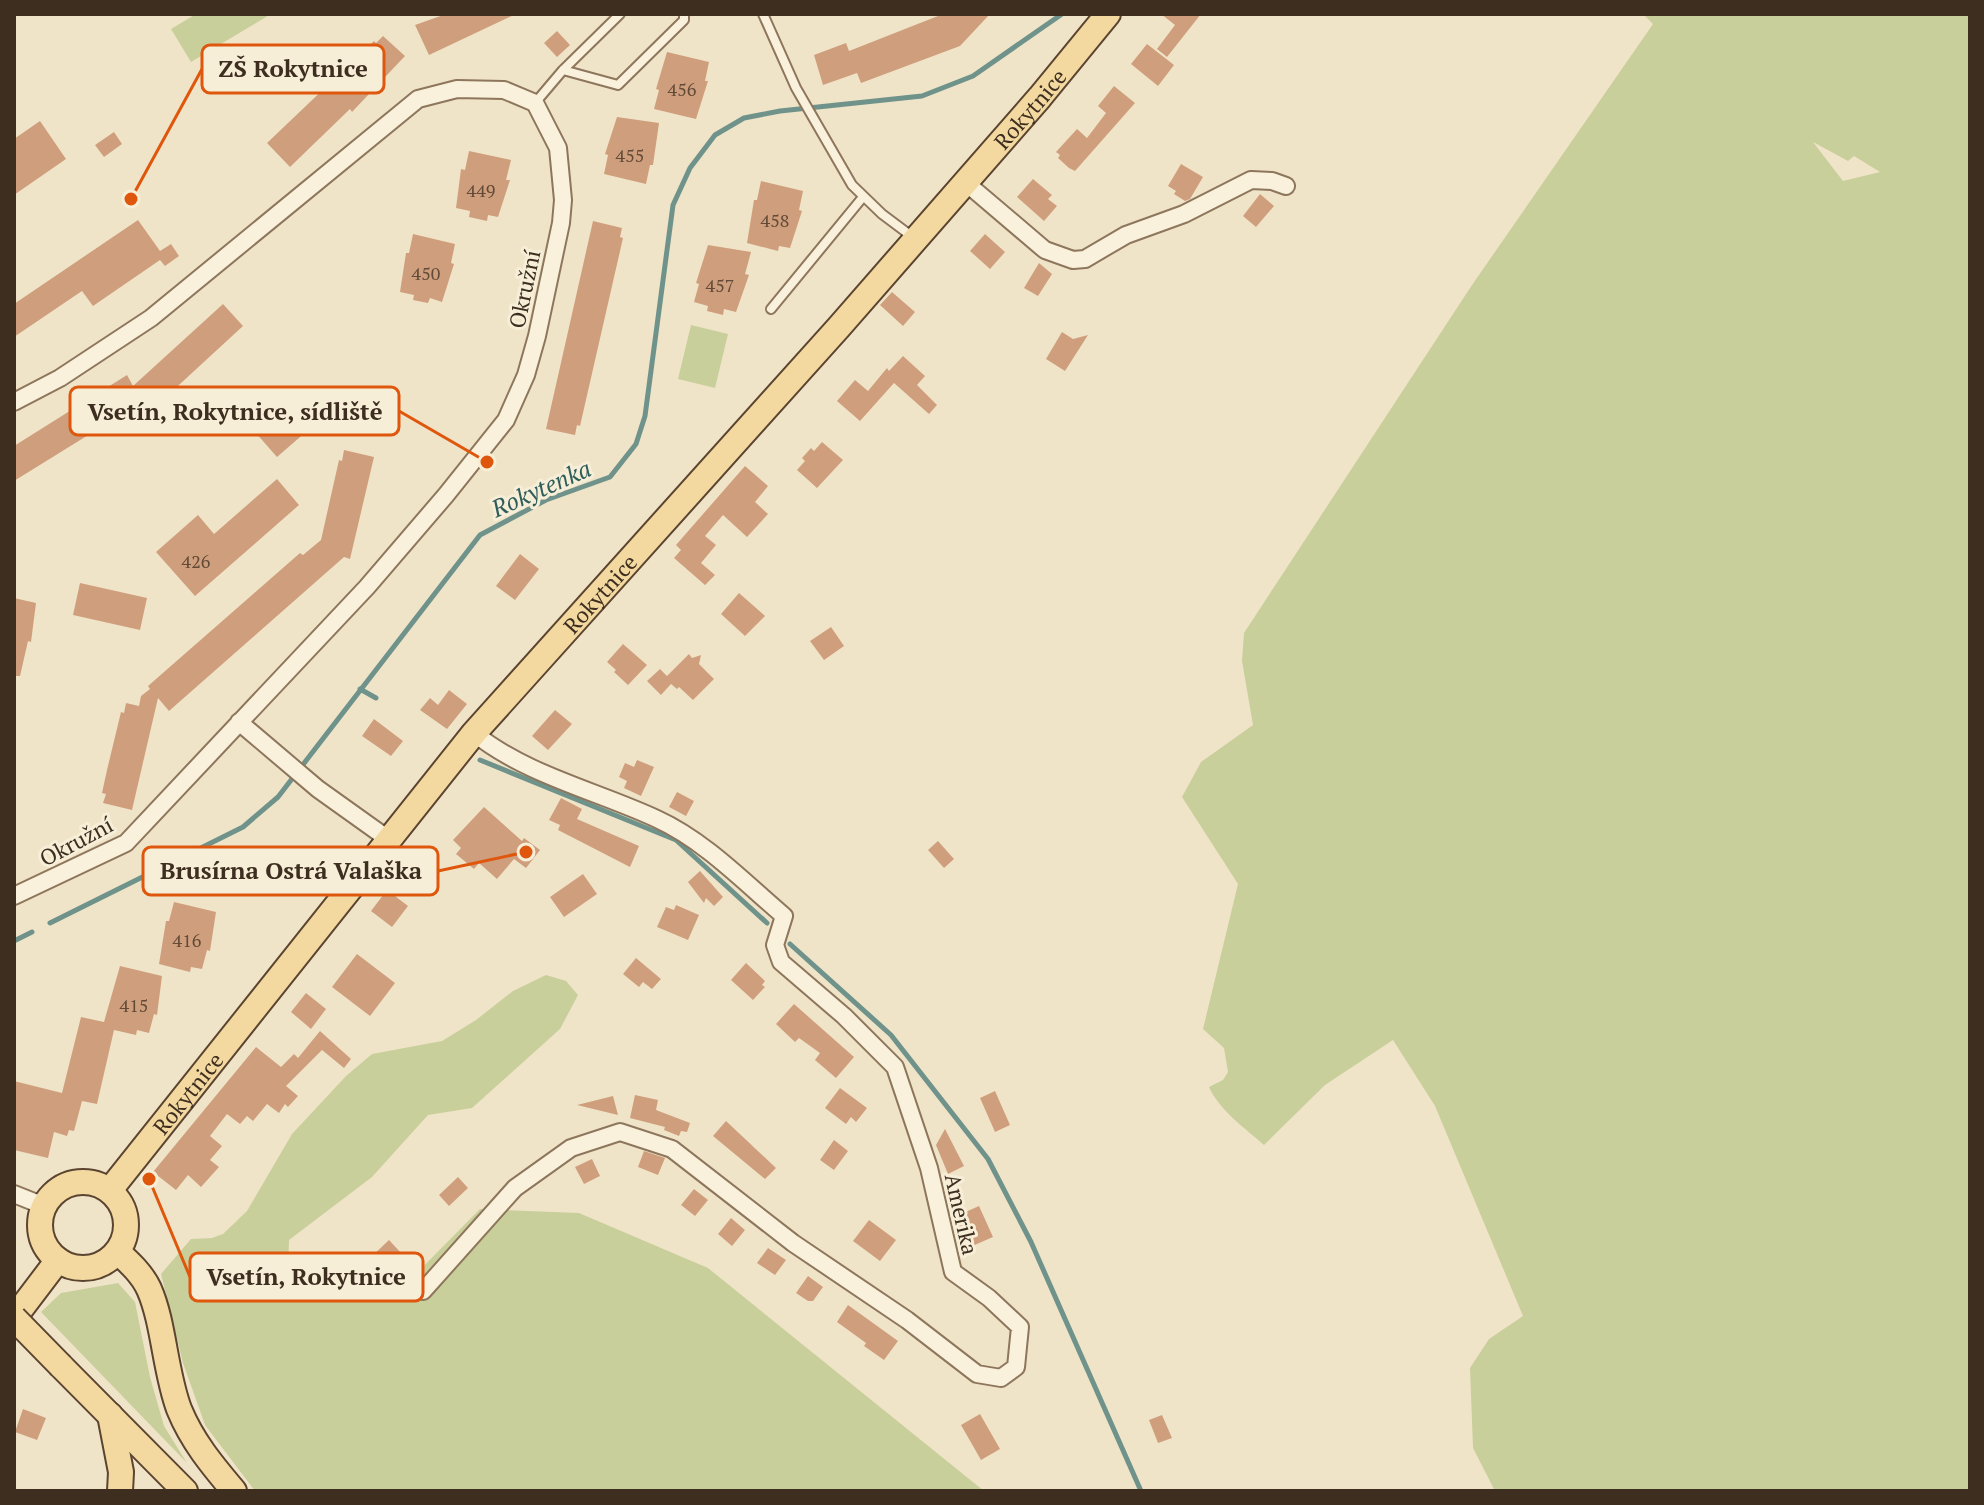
<svg xmlns="http://www.w3.org/2000/svg" width="1984" height="1505" viewBox="0 0 1984 1505" font-family="'PT Serif',serif">
<rect width="100%" height="100%" fill="#f0e4c8"/>
<path fill="#c9cf9b" fill-rule="evenodd" d="M196,14H271L191,62L171,29Z
M1643,14H1970V1491H1495L1473,1448L1470,1368L1489,1339L1523,1316L1435,1106L1393,1040L1325,1085L1264,1145C1246,1129 1219,1110 1209,1087L1223,1080L1228,1072L1224,1048L1203,1029L1238,884L1182,797L1201,762L1253,725L1242,661L1244,633L1472,285L1653,24ZM1813,142L1848,161L1854,156L1880,172L1843,181Z
M691,325L728,334L715,388L678,379Z
M546,975L566,981L578,995L560,1029L472,1108L428,1115L372,1177L289,1240L288,1272L339,1289L397,1293L480,1209L579,1213L708,1268L984,1491H255L205,1425L183,1363L161,1274L191,1239L212,1238L223,1234L247,1211L292,1134L346,1076L372,1054L442,1041L476,1020L513,991Z
M118,1283L135,1302L150,1377L164,1426L187,1463L41,1312L61,1293Z"/>
<g fill="none" stroke-linecap="round" stroke-linejoin="round">
<path stroke="#6f938a" stroke-width="5" d="M360,689L376,698
M480,760L676,840L767,923
M50,923L243,827L278,797L480,535L546,500L610,477L636,444L645,416L673,205L690,168L715,135L744,118L780,111L922,96L973,76L1062,14
M14,941L32,932
M790,944L891,1035L988,1159L1031,1242L1141,1491"/>
</g>
<path fill="#cf9f7d" d="M446,14H516L429,55L415,25Z
M943,14H990L960,46L861,83L857,73L823,85L814,55L846,43L849,51Z
M1161,14H1201L1167,57L1157,49L1175,25Z
M557,31L570,45L557,57L544,43Z
M383,36L405,56L352,112L350,109L290,167L267,143L374,41L376,43Z
M1147,44L1174,65L1158,86L1131,64Z
M667,52L709,62L705,81H708L696,119L654,109L659,90L656,89Z
M1114,86L1135,103L1075,171L1069,168L1058,158L1060,155L1056,152L1077,129L1087,138L1106,113L1098,106Z
M617,117L659,123L653,165H650L646,184L604,174L608,155L605,154Z
M40,121L66,159L14,195V139Z
M114,132L122,144L104,157L95,145Z
M469,151L511,160L506,180H510L498,217L488,215L487,221L469,217L470,211L456,208L461,169L465,170Z
M1181,164L1203,177L1190,199L1185,201L1174,194L1176,191L1168,186Z
M1033,179L1052,195L1048,199L1057,206L1044,221L1017,197Z
M761,181L803,191L799,210L802,211L790,248L779,246L778,251L747,243L754,200H757Z
M1260,194L1274,206L1256,227L1243,216Z
M138,220L160,251L171,244L179,256L165,266L160,260L93,306L82,291L14,337V304Z
M593,221L622,228L620,237L623,238L580,426L577,425L575,435L546,429Z
M413,234L455,244L451,263L454,264L442,302L430,298L428,303L413,300L414,295L400,292L406,253H409Z
M985,234L1005,252L990,269L970,251Z
M708,245L751,252L745,274L749,275L736,312L724,309L723,315L707,311L708,306L694,302L699,284L696,283Z
M1039,263L1052,274L1038,296L1024,288Z
M892,292L915,312L903,326L880,305Z
M223,304L243,326L167,396L161,390L14,481V446L127,375L133,386Z
M1062,332L1073,339L1088,335L1065,371L1046,359Z
M903,356L925,376L917,385L937,405L929,414L894,383L860,421L837,401L855,380L868,391L887,368L889,371Z
M300,394L322,418L277,457L255,432Z
M822,442L843,460L817,488L797,470L805,461L802,458L811,448L814,451Z
M344,450L374,457L350,559L344,557L169,711L158,698L132,810L103,803L106,794L102,793L107,770L121,712L124,713L126,703L139,706L141,696L150,689L148,686L300,553L303,555L321,540L339,460L342,461Z
M745,466L768,486L755,502L768,514L747,537L723,515L705,536L716,545L701,563L715,575L705,585L674,558L681,550L676,545Z
M277,479L299,505L195,596L156,552L198,515L214,534Z
M520,554L539,569L515,600L496,586Z
M80,583L147,598L140,630L73,615Z
M739,593L765,616L745,636L721,614Z
M14,598L36,603L31,642L28,641L20,676H14Z
M831,627L844,646L824,660L810,641Z
M623,644L647,665L628,685L614,672L616,670L607,662Z
M689,654L692,658L701,655L699,664L714,679L693,700L679,687L677,689L671,684L661,695L647,681L660,669L667,676Z
M449,690L467,704L447,729L420,710L430,698L438,705Z
M555,710L572,724L548,750L532,736Z
M374,719L403,741L391,756L362,736Z
M637,760L654,767L641,796L624,788L627,781L619,777L625,763L634,767Z
M677,792L694,801L686,816L669,807Z
M561,798L582,809L577,819L639,846L630,867L558,830L560,825L549,820Z
M484,807L522,841L524,838L540,850L526,868L514,859L497,879L479,863L474,869L456,854L461,848L453,840Z
M938,841L954,859L944,868L928,850Z
M700,871L723,897L714,906L706,898L704,903L688,882Z
M583,874L597,894L564,917L550,897Z
M387,890L408,906L392,927L371,911Z
M174,902L216,912L210,951L207,950L202,969L191,967L190,972L159,964L166,921H169Z
M676,905L699,915L688,940L657,927L666,907L674,910Z
M357,954L395,983L370,1016L332,987Z
M636,958L661,979L652,989L643,982L639,987L623,974Z
M746,963L765,981L762,985L765,987L753,1000L731,980Z
M120,966L162,976L157,1015L154,1014L149,1033L137,1030L136,1035L114,1030L97,1104L82,1101L74,1131L69,1130L67,1136L54,1132L48,1158L14,1150V1081L62,1093L81,1017L104,1022Z
M306,993L326,1009L311,1029L291,1012Z
M794,1004L854,1057L836,1078L815,1060L820,1053L799,1038L795,1042L776,1024Z
M320,1031L351,1059L344,1068L322,1050L286,1086L298,1096L288,1107L285,1104L279,1113L267,1104L253,1121L247,1116L240,1124L227,1114L210,1136L222,1146L210,1160L219,1167L201,1187L188,1175L176,1190L153,1172L256,1047L281,1067L294,1054L298,1058Z
M840,1088L867,1108L856,1122L851,1117L846,1124L825,1108Z
M995,1091L1010,1125L995,1132L980,1098Z
M635,1095L658,1100L656,1110L690,1123L687,1132L681,1131L679,1136L664,1130L665,1127L630,1118Z
M613,1096L618,1115L577,1105Z
M726,1121L776,1168L765,1179L713,1136Z
M945,1129L964,1166L948,1174L936,1145Z
M834,1140L848,1151L834,1170L820,1160Z
M644,1151L665,1158L658,1175L638,1167Z
M592,1159L600,1176L584,1184L575,1167Z
M458,1177L468,1188L449,1206L439,1195Z
M694,1189L708,1200L695,1216L681,1205Z
M979,1206L993,1237L970,1247L964,1233L956,1236L952,1218Z
M731,1218L745,1230L732,1246L718,1234Z
M869,1220L896,1240L880,1261L853,1241Z
M389,1240L402,1254L382,1272L369,1259Z
M768,1248L786,1260L775,1275L757,1263Z
M808,1276L823,1287L813,1301H808L796,1293Z
M848,1305L898,1341L884,1360L864,1346L866,1343L837,1322Z
M23,1409L46,1418L37,1440L15,1432Z
M980,1414L1000,1449L981,1460L961,1425Z
M1162,1415L1172,1438L1158,1443L1149,1420Z"/>
<g fill="none" stroke-linecap="round" stroke-linejoin="round">
<defs>
<path id="service" d="M763,14L796,88L852,185L882,214L914,238
M563,70L618,85L684,20V14
M535,103L563,70L620,14
M771,309L863,197"/>
<path id="minor" d="M965,182L1045,250L1073,260L1085,259L1126,235L1184,214L1251,180L1272,181L1286,186
M14,402L60,378L151,318L418,99L457,89L504,90L535,103L558,148L563,200L561,223L537,336L526,375L506,420L446,495L367,587L126,843L14,896
M239,722L318,789L388,839
M14,1194L44,1206
M423,1291L515,1188L571,1148L620,1132L672,1149L793,1243L907,1320L977,1374L1001,1378L1016,1367L1020,1327L989,1298L953,1272L929,1168L895,1067L844,1016L781,962L775,945L784,916C744,882 705,841 657,819C597,791 526,775 474,733"/>
<g id="primary">
<circle cx="83" cy="1225" r="43"/>
<path id="s1" d="M110,1190L474,733L839,327L1040,97L1108,14"/>
<path d="M118,1252C130,1263 142,1274 149,1289C164,1323 165,1372 179,1409C192,1441 212,1465 234,1491"/>
<path d="M14,1318L58,1260"/>
<path d="M61,1366L185,1491"/>
<path d="M110,1415L121,1472L120,1491"/>
</g>
</defs>
<use href="#service" stroke="#8d765c" stroke-width="12"/>
<use href="#minor" stroke="#8d765c" stroke-width="20"/>
<use href="#primary" stroke="#5b4430" stroke-width="28"/>
<use href="#service" stroke="#faf1dc" stroke-width="8"/>
<use href="#minor" stroke="#faf1dc" stroke-width="16"/>
<use href="#primary" stroke="#f3d9a0" stroke-width="24"/>
<defs>
<path id="primary-bridge" d="M14,1318L61,1366"/>
</defs>
<use href="#primary-bridge" stroke="#5b4430" stroke-width="28" stroke-linecap="butt"/>
<use href="#primary-bridge" stroke="#f3d9a0" stroke-width="24"/>
</g>
<g text-anchor="middle" dominant-baseline="central" stroke-width="6" stroke-linejoin="round" paint-order="stroke">
<g font-size="18" fill="#624a37">
<text x="682" y="89">456</text>
<text x="630" y="155">455</text>
<text x="481" y="190">449</text>
<text x="775" y="220">458</text>
<text x="426" y="273">450</text>
<text x="720" y="285">457</text>
<text x="196" y="561">426</text>
<text x="187" y="940">416</text>
<text x="134" y="1005">415</text>
</g>
<g font-size="22" fill="#3d2e20" stroke="#f7eed8">
<text stroke="none"><textPath href="#s1" startOffset="1420">Rokytnice</textPath></text>
<text transform="translate(524 289) rotate(-78)">Okružní</text>
<text stroke="none"><textPath href="#s1" startOffset="772">Rokytnice</textPath></text>
<text transform="translate(76 841) rotate(-28)">Okružní</text>
<text stroke="none"><textPath href="#s1" startOffset="124">Rokytnice</textPath></text>
<text transform="translate(962 1214) rotate(77)">Amerika</text>
</g>
<g font-size="24" font-style="italic" fill="#2f5d5a" stroke="#f7eed8">
<text transform="translate(541 488) rotate(-24)">Rokytenka</text>
</g>
</g>
<path fill="none" stroke="#df570d" stroke-width="3" d="M131 199L202 69M487 462L399 411M526 852L438 871M149 1179L190 1277"/>
<g fill="#df570d" stroke="#f7eed8" stroke-width="3">
<circle cx="131" cy="199" r="8"/>
<circle cx="487" cy="462" r="8"/>
<circle cx="526" cy="852" r="8"/>
<circle cx="149" cy="1179" r="8"/>
</g>
<g fill="#f7eed8" stroke="#df570d" stroke-width="3">
<rect x="202" y="45" width="182" height="48" rx="8"/>
<rect x="70" y="387" width="329" height="48" rx="8"/>
<rect x="143" y="847" width="295" height="48" rx="8"/>
<rect x="190" y="1253" width="233" height="48" rx="8"/>
</g>
<g font-size="24" text-anchor="middle" font-weight="bold" fill="#3d2e20">
<text x="293" y="77">ZŠ Rokytnice</text>
<text x="235" y="420">Vsetín, Rokytnice, sídliště</text>
<text x="291" y="879">Brusírna Ostrá Valaška</text>
<text x="306" y="1285">Vsetín, Rokytnice</text>
</g>
<rect width="1984" height="1505" fill="none" stroke="#3d2e20" stroke-width="32"/>
</svg>
